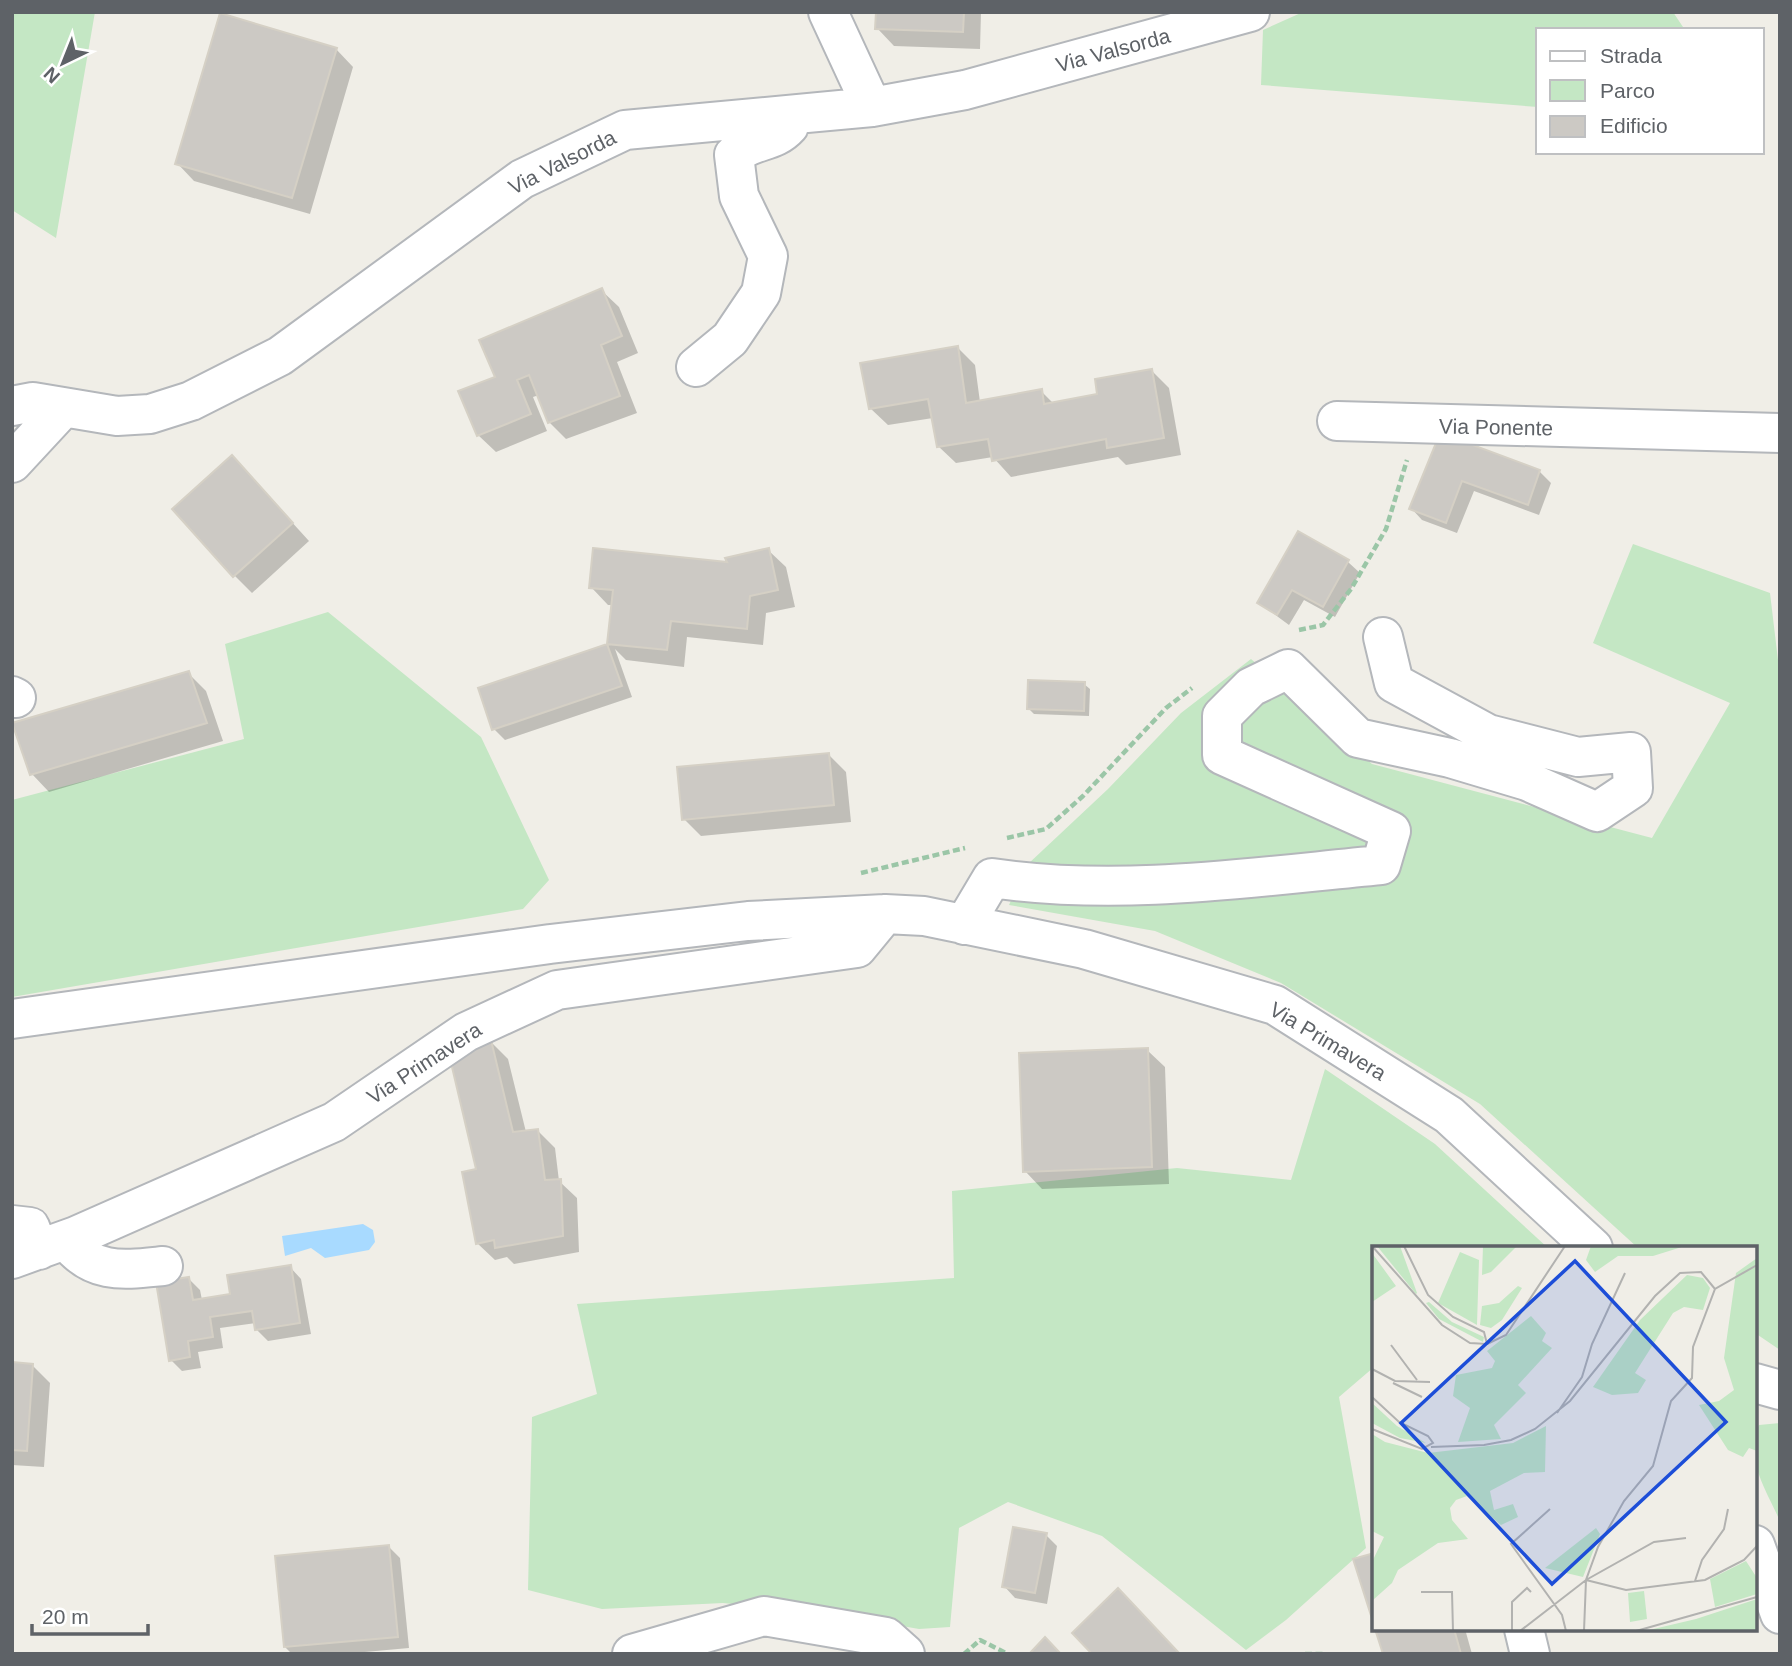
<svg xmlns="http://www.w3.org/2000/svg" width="1792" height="1666" viewBox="0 0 1792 1666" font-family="Helvetica,sans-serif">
<rect width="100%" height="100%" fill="#f0eee7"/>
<path fill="#c4e7c4" d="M12,12H95L56,238L12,210Z
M1303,12H1673L1685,30H1538V107L1261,85L1263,30Z
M1633,544L1770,593L1780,677V1350L1755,1333V1248H1638L1480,1104L1281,983L1155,931L1009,905L1027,865L1108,789L1181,713L1251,659L1372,764L1652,838L1730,703L1593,643Z
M328,612L481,737L549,880L523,909L12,997V800L244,739L225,644Z
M1325,1069L1435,1144L1548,1248H1374V1367L1339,1397L1366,1548L1286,1620L1246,1650L1102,1536L1008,1502L959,1528L950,1627L919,1629L839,1615L723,1603L602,1609L528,1590L532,1417L597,1394L577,1304L954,1278L952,1191L1177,1168L1291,1180Z
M1780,1423V1521C1768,1494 1742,1454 1759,1425Z"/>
<path fill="#a8daff" d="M363,1224L373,1230L375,1242L369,1250L325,1258L311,1248L285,1256L282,1236Z"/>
<path fill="#0003" d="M878,12H981L980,49L894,46L877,28Z
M336,49L353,67L310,214L194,181L177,163Z
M601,290L619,307L638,353L617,362L637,413L566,439L549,422L539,395L533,397L547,431L496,452L478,435L497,377Z
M958,348L975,365L980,402L1041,391L1054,404L1099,396L1152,371L1169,388L1181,455L1126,465L1118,457L1011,477L993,457L956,463L938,446L933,418L888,425L870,408Z
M1454,440L1540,472L1551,483L1539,515L1474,491L1457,533L1422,520L1411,508Z
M249,475L309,541L252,593L234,575Z
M1299,534L1348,562L1360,573L1335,617L1304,600L1289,625L1259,603Z
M768,550L786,567L795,607L766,613L763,645L687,637L684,667L626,660L615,649L632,697L505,740L494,729L480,689L609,645L613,605H608L591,587L729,564Z
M188,673L206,691L223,741L49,792L32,774L14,724Z
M1084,684L1090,689L1089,716L1034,714L1029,709Z
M829,755L846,772L851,822L701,836L684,819Z
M491,1042L508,1059L526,1132L538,1131L555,1148L559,1181L577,1198L579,1252L514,1264L507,1257L495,1260L477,1243L478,1171Z
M1147,1050L1165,1067L1169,1184L1042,1189L1025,1171Z
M290,1267L301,1279L311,1334L268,1341L257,1330L256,1323L220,1328L223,1348L198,1352L201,1368L182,1371L171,1360L189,1279L200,1290L202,1300L232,1296Z
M12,1364L32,1365L50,1383L44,1467L12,1465Z
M1046,1535L1057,1546L1047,1604L1015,1598L1004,1586Z
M389,1547L400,1558L409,1648L343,1654H292L285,1647Z
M1377,1629H1465L1472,1654H1385Z"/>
<path fill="#ccc9c4" stroke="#d5d0c5" stroke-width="2" d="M876,12H964L963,32L875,29Z
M220,13L337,48L292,198L175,164Z
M602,288L622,336L601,345L620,396L548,423L529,375L517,380L531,414L477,436L458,391L495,377L479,340Z
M958,346L966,403L1042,389L1044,404L1097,394L1095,379L1152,369L1164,438L1107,448L1106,439L992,461L988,439L937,447L928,399L869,409L860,363Z
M1438,438H1454L1540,470L1528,505L1462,481L1446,523L1409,509Z
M232,455L293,523L233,577L172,509Z
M1298,531L1349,560L1323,607L1292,590L1277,615L1257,603Z
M593,548L727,562L725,558L769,548L778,590L750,596L747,629L671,621L667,650L607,644L613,590L589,588Z
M607,644L622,686L492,730L478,688Z
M189,671L207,723L30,775L12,723Z
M1028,680L1085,682L1084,711L1027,709Z
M829,753L834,805L682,820L677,767Z
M491,1040L513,1132L538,1129L545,1180L561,1179L563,1236L495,1248L494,1240L476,1244L462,1172L476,1169L448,1050Z
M1148,1048L1152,1167L1023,1172L1019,1053Z
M291,1265L300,1323L255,1330L252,1311L210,1317L213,1337L188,1341L190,1357L169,1361L156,1282L189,1277L193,1300L230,1294L227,1275Z
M12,1362L33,1364L27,1451L12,1450Z
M1013,1527L1047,1533L1035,1593L1002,1587Z
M389,1545L398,1637L284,1647L275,1556Z
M1374,1553V1625L1353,1559Z
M1118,1588L1180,1654H1092L1072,1633Z
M1375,1629H1454L1461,1654H1383Z
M1045,1637L1061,1654H1029Z"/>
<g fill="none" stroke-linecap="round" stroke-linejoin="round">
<defs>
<path id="minor" d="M828,12L872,107
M696,367L730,339L761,293L768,256L739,196L734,155C754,138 773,144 789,126
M12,406L33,402L117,416L150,414L191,401L280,356L522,179L625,130L872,107L965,90L1250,12
M1337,421L1780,433
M12,463L63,408
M12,696L16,698
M964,925L992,878C1121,897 1253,877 1381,865L1391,831L1222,755V716L1251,687L1288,669L1358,738L1450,758L1527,781L1597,812L1633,788L1631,752L1578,757L1488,734L1394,683L1383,637
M12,1019L550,944L748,921L885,914L924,916L1084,949L1275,1005L1449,1115L1593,1248
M12,1225L30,1227L39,1250
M66,1240C93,1275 123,1270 163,1266
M12,1259L76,1236L334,1122L466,1032L557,990L857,948L885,914
M1755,1383L1780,1390
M1755,1545L1780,1614
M1524,1629L1530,1654
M632,1654L764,1616L886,1637L905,1654"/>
</defs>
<use href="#minor" stroke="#b4b7bb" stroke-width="42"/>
<path stroke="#9bc6a7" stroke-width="4.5" stroke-dasharray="7 3.5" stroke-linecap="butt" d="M1299,630L1323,625L1351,589L1386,529L1407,460
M1007,838L1046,829L1083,796L1166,708L1192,688
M861,873L965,848
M964,1654L980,1640L1008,1654
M1305,1654H1323"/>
<use href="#minor" stroke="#fff" stroke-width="38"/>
</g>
<g text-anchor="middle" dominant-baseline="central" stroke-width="5" stroke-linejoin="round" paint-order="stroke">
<g font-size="21" fill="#5e6267" stroke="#fff">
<text transform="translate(1113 50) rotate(-15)">Via Valsorda</text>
<text transform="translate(562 162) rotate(-27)">Via Valsorda</text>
<text transform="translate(1496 427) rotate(1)">Via Ponente</text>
<text transform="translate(1328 1041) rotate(31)">Via Primavera</text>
<text transform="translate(424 1063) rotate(-33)">Via Primavera</text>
</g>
</g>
<g transform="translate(1372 1246)">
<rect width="385" height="385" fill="#f0eee7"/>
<path d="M5,0H28L45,47L44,48ZM111,0H145L119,26L110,29ZM219,0H313L281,10H246L223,26L214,14ZM88,6L107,14L105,79L66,57ZM0,7L24,40L0,56ZM385,12V205L377,202L371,211L356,204L327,159L347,155L362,144L352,112L364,27ZM315,29L331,32L338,42L331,64L312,61L301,67L263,127L274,134L266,147L240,149L221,141L268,74ZM146,40L150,42L130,74L119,82L108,79L110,60L127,57ZM57,56L80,76L112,91L111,96L67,73L54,57ZM159,70L174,87L170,95L180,102L146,139L154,147L122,179L129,193L86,196L98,162L81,150L84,129L120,122L123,115L115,105ZM0,157L25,180L54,197L28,192L0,177ZM174,180L173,226L152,227L118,245L122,264L141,258L146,271L129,279L95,250L84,254L78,262L80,274L96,293L66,297L26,324L20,337L1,354L0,316L12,291L0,285V188L13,196L56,207L141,197ZM224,282L228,288L211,331L173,322ZM374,315L385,332V348L343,361L338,333ZM272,345L275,373L258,376L256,347ZM385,353V385H273L324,373Z" fill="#c4e7c4"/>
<path fill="none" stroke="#b2b2b0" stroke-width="2" d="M0,0L70,79L98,97L115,98L112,86L81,71L56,49L32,0M115,98L134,89L193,0M19,99L45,134M0,123L23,135L58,136M21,137L50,151M0,151L27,176L56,190L61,197L50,203L0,183M185,167L210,131L220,98L253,27M59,201L112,199L139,194L163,183L198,155L283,50L308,27L329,26L343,43M178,263L139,298L190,369L194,385M214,334L254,344L333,334L372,314L385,300M323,335L330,314L352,283L356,263M49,346H80L81,385M140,385V356L155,342L159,346M148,385L214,334L282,296L314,292M212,385L214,334L226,301L252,255L281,220L299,155L320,132L321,101L343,43L385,19M264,385L385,351"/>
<path fill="#1d4ed8" fill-opacity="0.15" stroke="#1d4ed8" stroke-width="3.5" d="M203,15L354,176L180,338L29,177Z"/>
<rect width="385" height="385" fill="none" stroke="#5e6267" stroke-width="3.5"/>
</g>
<rect width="1792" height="1666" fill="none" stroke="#5e6267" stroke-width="28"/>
<rect x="1536" y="28" width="228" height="126" fill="#ffffff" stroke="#bfc0c2" stroke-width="2"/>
<rect x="1550" y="51" width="35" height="10" fill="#ffffff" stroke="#bfc0c2" stroke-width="2"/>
<text x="1600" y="63" font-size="21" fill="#5e6267">Strada</text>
<rect x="1550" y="80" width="35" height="21" fill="#c4e7c4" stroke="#bfc0c2" stroke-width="2"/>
<text x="1600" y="98" font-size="21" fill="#5e6267">Parco</text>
<rect x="1550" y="116" width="35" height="21" fill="#ccc9c4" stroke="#bfc0c2" stroke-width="2"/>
<text x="1600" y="133" font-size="21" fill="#5e6267">Edificio</text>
<g transform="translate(63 63) rotate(223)" stroke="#ffffff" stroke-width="5" paint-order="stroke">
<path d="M0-5L12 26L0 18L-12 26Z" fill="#5e6267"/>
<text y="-10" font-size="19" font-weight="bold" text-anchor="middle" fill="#5e6267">N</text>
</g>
<path d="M32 1624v10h116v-10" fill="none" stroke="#5e6267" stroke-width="3.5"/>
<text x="42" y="1624" font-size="21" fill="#5e6267" stroke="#ffffff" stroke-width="5" paint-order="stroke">20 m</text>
</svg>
